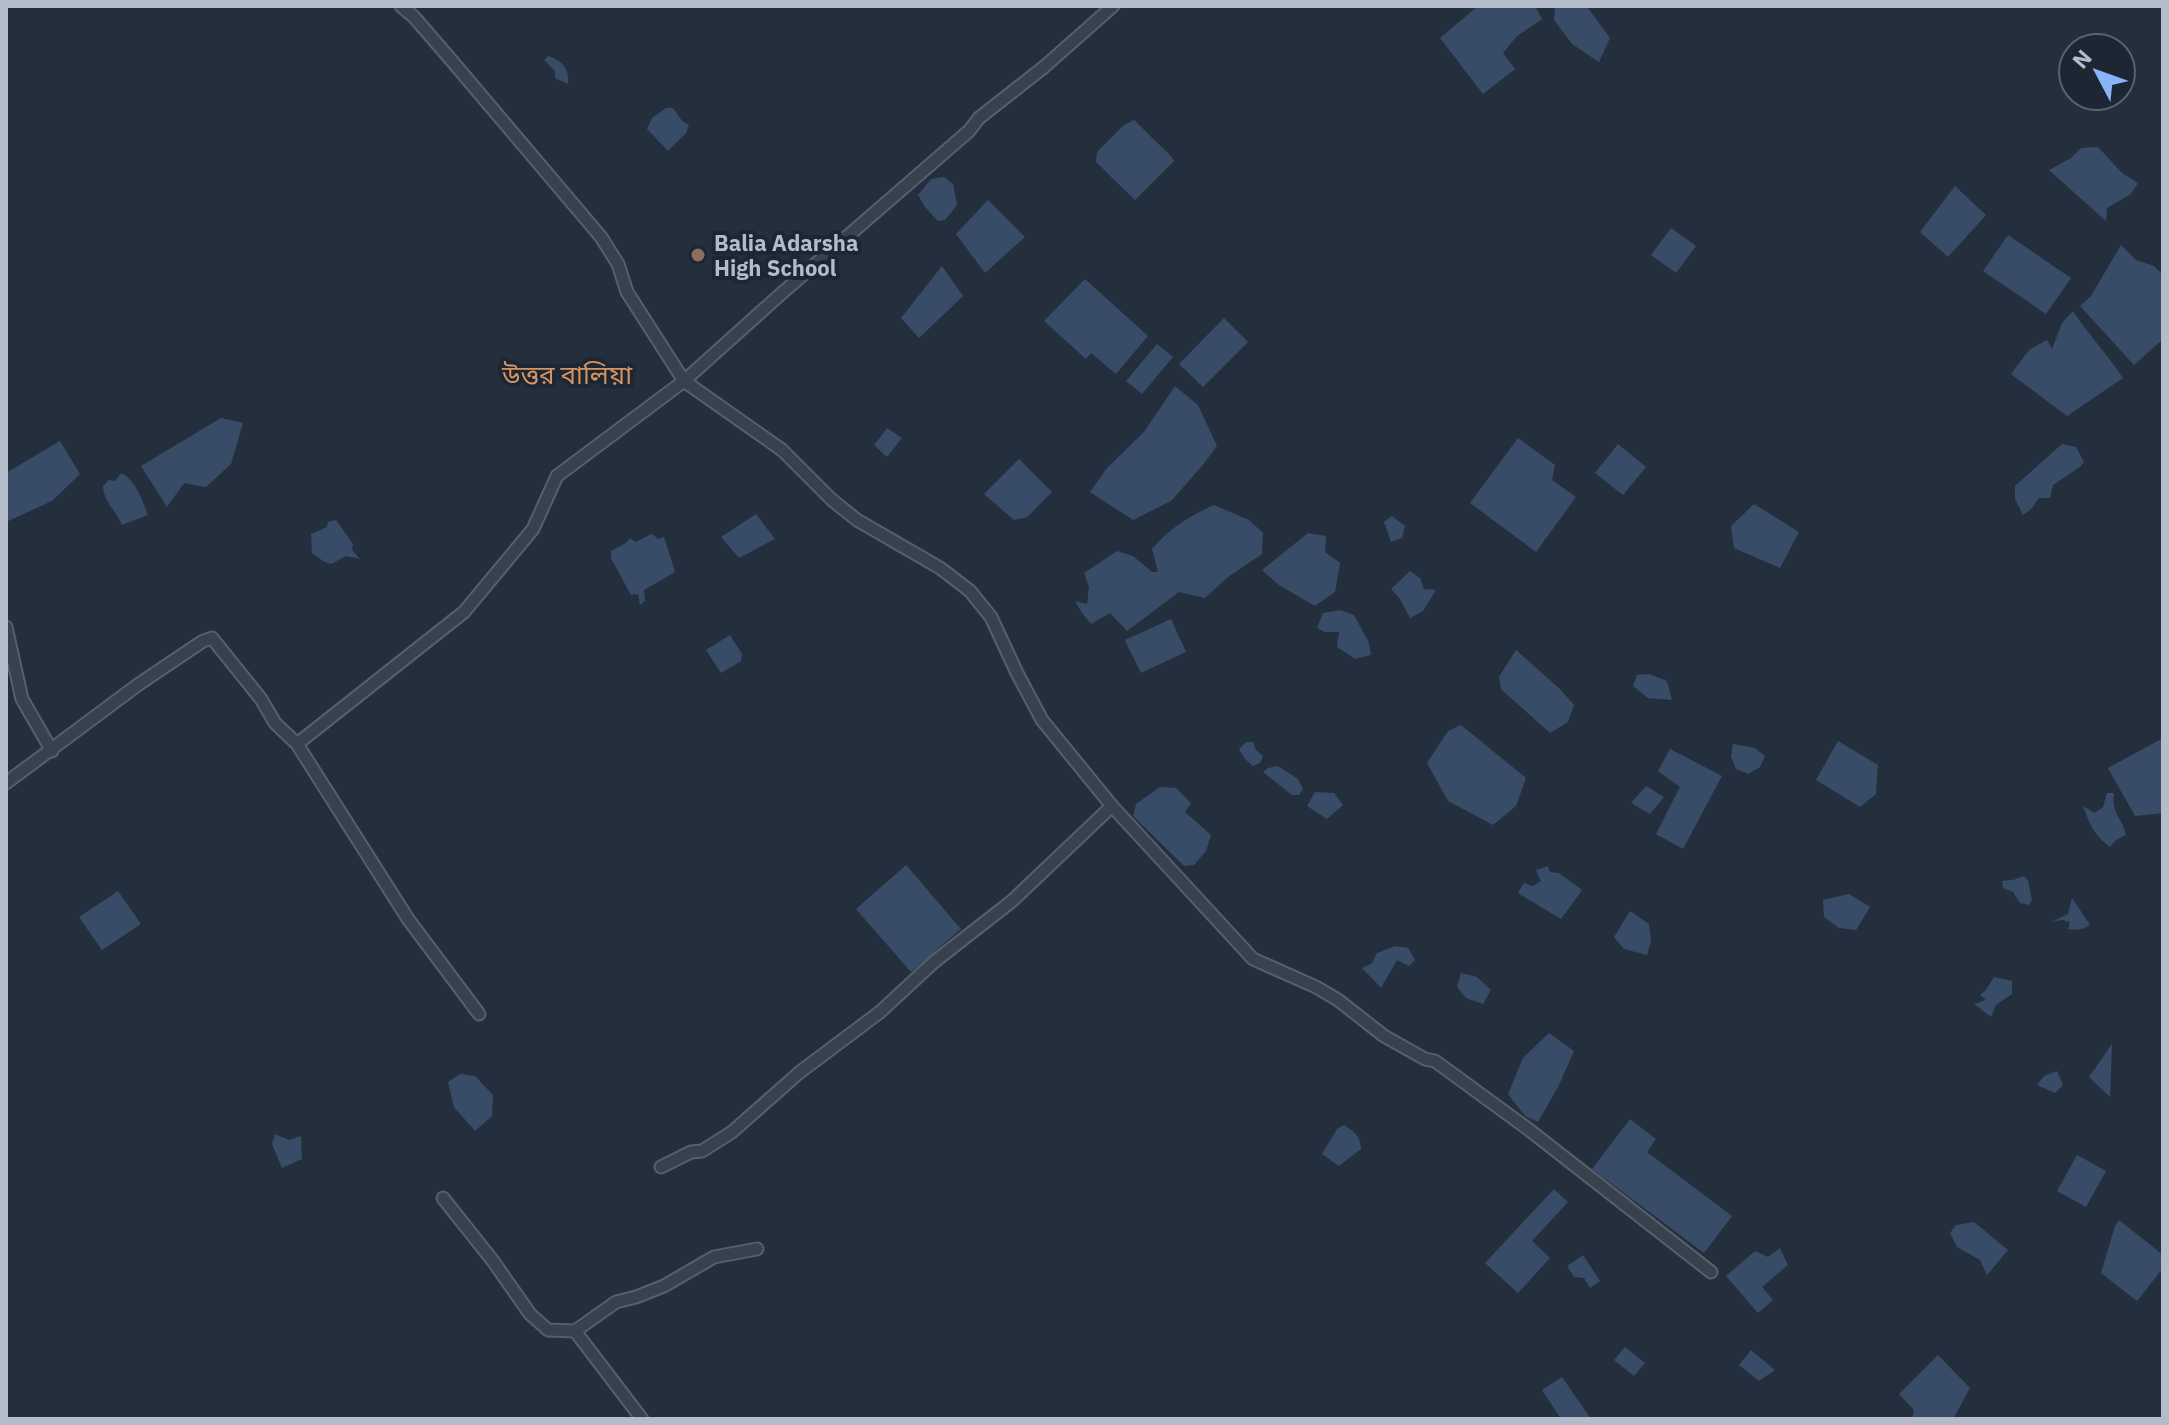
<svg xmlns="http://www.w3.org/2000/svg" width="2169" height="1425" viewBox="0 0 2169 1425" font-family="'IBM Plex Sans','Noto Sans Bengali',sans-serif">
<rect width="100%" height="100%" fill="#242f3e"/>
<path fill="#394c67" d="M1478,6H1535L1542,19L1517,36L1503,53L1515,69L1483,94L1440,38Z
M1555,6L1588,8L1610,38L1599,62L1572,44L1554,20Z
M548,56C561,60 570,68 568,84L555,78V71L544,60Z
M666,108H673L682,121L689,125L686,133L668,151L647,129L652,118Z
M1134,120L1172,157L1174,161L1135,200L1096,162L1097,152L1123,126Z
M2098,147L2122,173L2138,183L2131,194L2107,208L2106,221L2049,170L2071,158L2081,148Z
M944,177L953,184L957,205L945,220L938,221L925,207L918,195L931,179Z
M1955,186L1986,215L1948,257L1920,232Z
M988,200L1025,237L985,273L956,234Z
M1671,228L1696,246L1676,273L1651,255Z
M2008,235L2071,278L2046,314L1983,271Z
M2121,245L2136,260L2154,266L2163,275V339L2134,365L2080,306L2091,296Z
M942,266L963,296L919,338L901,318Z
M1085,279L1148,336L1116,374L1091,353L1086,359L1044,321Z
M2073,311C2088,334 2107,354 2123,378L2067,416L2011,374L2029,350L2047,340L2052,349L2062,323Z
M1224,318L1248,342L1203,387L1179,364Z
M1157,344L1173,357L1142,394L1126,381Z
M1175,386L1198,405L1217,446L1202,466L1171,501L1133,520L1090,492L1107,468L1144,432Z
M221,418L243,423L231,464L206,487L184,483L167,507L141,466Z
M887,428L902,438L887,457L874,445Z
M1518,438L1555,465L1552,480L1576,497L1536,552L1470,503Z
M60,441L80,474L52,501L6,522V473Z
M1618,444L1646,467L1623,495L1595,473Z
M2062,444L2076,447L2084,462L2080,467L2053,485L2050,498H2039L2031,509L2023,515L2015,499V486Z
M1019,459L1052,492L1027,517L1014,520L984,494Z
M121,473C136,480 142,500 148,515L122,525C116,510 104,503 103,486L109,480L115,481Z
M1754,504L1799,532L1780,568L1734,548L1731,526Z
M1214,505L1249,520L1263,533L1262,554L1228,577L1205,598L1179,592L1127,631L1110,613L1091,624L1082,613L1075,601L1087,604L1089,587L1084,573L1117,551L1133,556L1152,572H1158L1152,549C1171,527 1188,517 1214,505Z
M756,514L775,539L739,558L721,537Z
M1392,516L1405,526L1402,538L1391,542L1384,522Z
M336,520L353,544L352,550L360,559L346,556L331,564L323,561L312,553L311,534L327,527L328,522Z
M1308,533L1326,536L1325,552L1340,563L1335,592L1315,606L1279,585L1262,570Z
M652,534L658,539L664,537L675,572L644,590L645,601L640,605L638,594L631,595L611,558V551L626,543L630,538L635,542Z
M1410,571L1420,578L1424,589L1436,590L1423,611L1410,618L1400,599L1391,589Z
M1340,610L1354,615L1369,643L1371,655L1355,659L1337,647L1339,632H1325L1317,628L1323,613Z
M1171,619L1186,652L1141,673L1125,640Z
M730,635L742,654L741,661L721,673L706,650Z
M1516,650L1560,689L1574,705L1568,722L1550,733L1501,689L1499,677Z
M1649,674L1667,681L1672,700L1648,698L1633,686L1637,675Z
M1461,725L1526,778L1516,806L1493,825L1448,801L1427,763L1448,731Z
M2163,738V813L2135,816L2108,768Z
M1838,741L1878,765L1876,794L1860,807L1816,780Z
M1246,742H1253L1256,750L1263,756L1260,763L1253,766L1245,759L1239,749Z
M1733,744L1755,748L1765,756L1760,767L1748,774L1736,769L1731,757Z
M1670,749L1722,776L1683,849L1656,834L1680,787L1658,771Z
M1278,766L1298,779L1303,789L1299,795H1292L1263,772L1268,768Z
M1646,786L1664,797L1650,814L1631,803Z
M1160,787L1176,788L1191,803L1185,812L1211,835L1206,851L1194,865L1184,866L1133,816L1136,804Z
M1315,792L1334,793L1343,805L1327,819L1307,806Z
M2107,793H2114C2111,815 2122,816 2126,835L2116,840L2110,847C2094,835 2090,825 2083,806L2094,813L2103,807Z
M906,865L961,929L911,972L856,909Z
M1548,866L1550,872L1559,873L1582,890L1561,919L1518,893L1524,883L1533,886L1541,881L1536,870Z
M2024,876L2028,881L2032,900L2029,905L2020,903L2013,892L2003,888L2002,881L2013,880Z
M118,891L141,924L102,950L79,917Z
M1849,894L1870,907L1856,930L1839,928L1824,917L1823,900Z
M2072,898L2090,925C2084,929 2077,931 2068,929L2070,922L2062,920L2051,922L2068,914Z
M1630,911L1649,924L1651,941L1647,955L1624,949L1614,937Z
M1395,946L1408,948L1415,960L1409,966L1397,960L1381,988L1362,968L1372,963L1377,953Z
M1461,973L1477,977L1491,990L1483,1004L1466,998L1457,987Z
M1994,977L2012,981V994L1996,1005L1991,1017L1974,1004L1986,1000L1980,995L1986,990Z
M1549,1033L1574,1051L1558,1087L1538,1122L1525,1116L1508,1094L1523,1058Z
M2112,1044L2110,1097L2089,1077Z
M2057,1071L2063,1085L2055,1093L2037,1085L2044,1076Z
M460,1074L475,1076L493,1095L492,1116L475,1131L454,1107L448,1082Z
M1630,1119L1656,1139L1647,1152L1732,1216L1704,1253L1592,1169Z
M1344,1125C1355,1132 1360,1136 1361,1149L1339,1166L1322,1154L1337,1129Z
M275,1134L289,1140L301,1136L302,1159L282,1168L272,1144Z
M2077,1155L2106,1171L2086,1207L2057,1191Z
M1554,1189L1568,1202L1532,1241L1550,1258L1518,1293L1485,1263Z
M2119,1220L2163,1255V1268L2137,1301L2101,1273L2115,1226Z
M1974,1222L2008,1250L1987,1275L1980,1260L1957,1247L1950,1233L1956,1225Z
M1780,1248L1788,1265L1762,1287L1773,1300L1758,1313L1726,1276L1755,1251L1768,1257Z
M1583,1255L1600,1281L1590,1288L1584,1278L1574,1277L1567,1266Z
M1625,1347L1645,1363L1634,1376L1614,1360Z
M1751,1350L1775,1370L1759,1381L1739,1365Z
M1938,1355L1970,1388L1953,1419H1912L1914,1410L1899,1394Z
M1562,1377L1591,1419H1561L1542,1390Z"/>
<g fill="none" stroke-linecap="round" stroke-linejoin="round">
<defs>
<path id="street" d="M401,6L414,17L452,61L601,237L618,264L627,292L684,381L782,450L832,500L857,520L940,568L970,591L991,617L1017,673L1042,720L1112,806L1253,959L1316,987L1338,1000L1384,1036L1425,1059L1435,1061L1528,1129L1711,1272
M6,627L22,699L52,751
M297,744L464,612L533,529L557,476L684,381L782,293L969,131L979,118L1044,67L1113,6
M6,783L139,684L203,641L212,638L261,699L275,723L297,744L408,919L479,1014
M661,1167L691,1152L702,1151L732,1132L800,1072L880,1012L934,962L1012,901L1112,806
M443,1198L493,1261L530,1314L548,1330L575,1331L616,1302L636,1297L664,1286L714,1257L757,1249
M575,1331L642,1419"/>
</defs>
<use href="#street" stroke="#565f6c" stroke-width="15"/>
<use href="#street" stroke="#38414e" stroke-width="11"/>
</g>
<circle fill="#8d6e63" stroke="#1d2633" stroke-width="3" cx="698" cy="255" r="8"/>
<g text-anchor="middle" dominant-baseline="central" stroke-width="8" stroke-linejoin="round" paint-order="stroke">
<g font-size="22" font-weight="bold" fill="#b4bcc9" stroke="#1d2633" text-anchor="start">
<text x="714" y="242">Balia Adarsha<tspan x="714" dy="25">High School</tspan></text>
</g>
<g font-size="26" fill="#d59563" stroke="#1d2633">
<text x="567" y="374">উত্তর বালিয়া</text>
</g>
</g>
<rect width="2169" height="1425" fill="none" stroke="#b4bcc9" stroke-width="16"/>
<g transform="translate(2097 72) rotate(311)"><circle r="38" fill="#1d2633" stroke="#59626f" stroke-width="2"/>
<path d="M0-6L14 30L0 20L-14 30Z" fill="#8ab4f8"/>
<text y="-12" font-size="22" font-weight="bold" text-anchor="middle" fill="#b4bcc9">N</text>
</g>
</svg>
